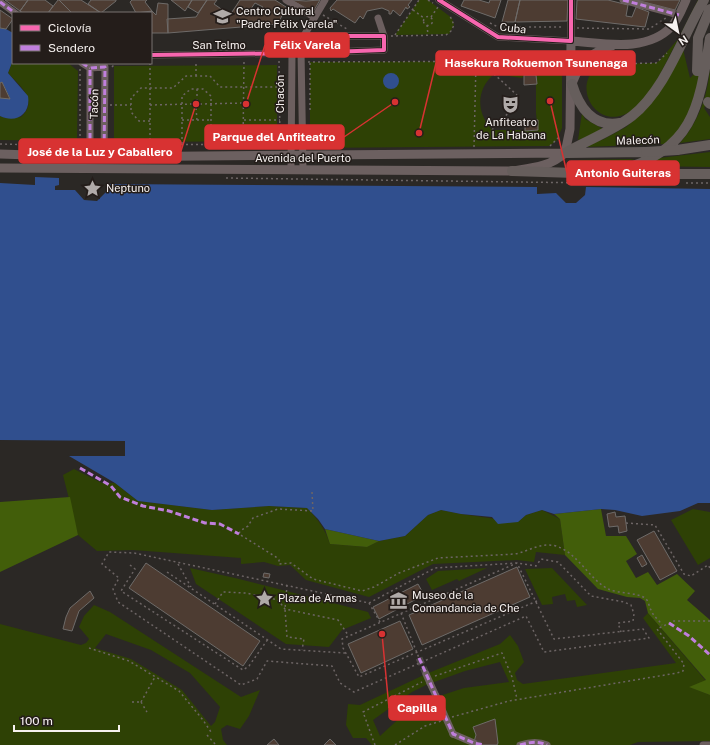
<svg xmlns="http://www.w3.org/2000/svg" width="710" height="745" viewBox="0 0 710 745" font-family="'Public Sans',sans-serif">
<rect width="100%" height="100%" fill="#2b2825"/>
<path fill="#2e4105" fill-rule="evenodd" d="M419,0H428L452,18L454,25L449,34L395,35Z
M698,0H700C693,14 685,26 678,40C665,62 656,89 636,107C598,141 561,77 610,60V64L656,63L659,61L678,39Z
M683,49L690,78L701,67L693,106L676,135L664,144L584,147L604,139L626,127L640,115Z
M13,60V63H68L78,71L77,141L0,140V116L5,118L21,117C39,100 20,86 8,73Z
M562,61V128L556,141L549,146L310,148V62ZM494,74L522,78L524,75H536V113L538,130H492C476,112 476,90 494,74Z
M277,65V141L114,142V66Z
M710,69V101L704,108L710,117V139L680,143C699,121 707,97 710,69Z
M582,113L585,119L605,130L578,140Z
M710,152V167L649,166L659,158Z
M635,159L609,165L580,166L579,160Z
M74,469L102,483H115L138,501L212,510L269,506L307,508C318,519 325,529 330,544L367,547L379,541L405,536L428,515L441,510L461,514L518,522L526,515L542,510L560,519L565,555L536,552L534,562L517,560L433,564L369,597L306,580L290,565L278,566L264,562L241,564V558L133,550L97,551L78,535L63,475Z
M693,509L710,512V558L698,565L671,520Z
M190,568L235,578L368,612L371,618L342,630L329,647L286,644L196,584Z
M487,568L459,581L457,579L432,590L426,579L438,571Z
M552,568L587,605L577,607L575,600L567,601L565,594L552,597L553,604L542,605L525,569Z
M94,605L110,612L241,697L260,690L249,716L240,729L227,725L221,729L223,740L227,745H0V624L81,645L86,643L89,639L79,627L84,616ZM106,634L151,650L190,673L220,707L215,722L211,726L182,690L131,659L95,648Z
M648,613L706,681L690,687L710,695V741L638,742L630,745H372L366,738H353L346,725L348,704L360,705L426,674L500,644L510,635L518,646L524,662L515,673L517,680L523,684L676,663L643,618ZM500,662L509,682L464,688L415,704L380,736L373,720L412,692L426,685L465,671Z"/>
<path fill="#425e0a" d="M70,497L78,535L0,572V502Z
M601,509L606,536H626L637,554L626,561L636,578L648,572L657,585L677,574L695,591L687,600L710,620V695L689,687L706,680L648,613L645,601L640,598L627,597L598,589L565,555L560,519L554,514Z
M325,529L379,541L367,547L330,544Z"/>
<path fill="#304f8e" d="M0,28L6,29L13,33V60L8,73L28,96C31,114 16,124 0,116V98H10L2,82L0,83Z
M383 81a8 8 0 1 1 16 0a8 8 0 1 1-16 0Z
M35,177L59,178V185L55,186V190H75L84,200L97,201L107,191V184L537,187V194L556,193L566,203H576L585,195L586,187L710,189V503H698L680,511L642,516L615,510L601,509L554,514L542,510L526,515L518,522L498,524L492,517L461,514L441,510L428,515L405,536L379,541L325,529L318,519L307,508L269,506L212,510L138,501L115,483L69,456H125V441H0V183L35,185Z"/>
<path fill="#2b2825" d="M0,440L125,441V456H67L69,454H123V443H0Z"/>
<path fill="#4d3c32" stroke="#6e6b69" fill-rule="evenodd" d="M5,0H28L20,11Z
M28,0H45L53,6L48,13H23L20,11Z
M58,0H59L72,13H48Z
M59,0H81L101,13H72Z
M91,0H116V1L101,13L88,4Z
M132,0H147L145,2L152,11L136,13L130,2Z
M171,0H192L185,11Z
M192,0H207L198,13L188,7Z
M207,0H217L214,4L230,15L240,0H275L286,7L278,24L168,33L167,19L196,17ZM255,3L263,7L261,13L250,15L248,13Z
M291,0L306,1L320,0L313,12Z
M337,0H412L408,5L410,7L407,9L406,7L400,16L393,10L391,14H389V11L382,8L367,11L363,19L360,16L355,23L333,9L331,11L330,8Z
M464,0H479L489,3L490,0H501L495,18L461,6Z
M508,0H520L515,22H502Z
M520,0H568L567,21L515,22Z
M577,0H608L628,5L626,16L632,17L636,7L649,12L645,27L576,19Z
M636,0H680L675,10Z
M158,3L168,4V33H151V13H147L152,11L156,15Z
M0,10L13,19L6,29L0,28Z
M524,75H536L537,84L524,85Z
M2,82L10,99L0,98V83Z
M525,120H538V130L525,131Z
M615,512L616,517L625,516L627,531L619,533L618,526L609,527L607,514Z
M654,531L677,571L660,580L637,540Z
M642,555L647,564L642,567L637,558Z
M146,563L260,641L243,666L129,588Z
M517,567L530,597L422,645L409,615Z
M264,573L270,574L269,578L263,577Z
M418,584L424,595L379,619L373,607Z
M90,591L94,598L79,611L72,631L63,629L66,617L70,608Z
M400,621L413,649L361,673L348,644Z
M495,719L498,743L497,745H473L476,735L473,727Z
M274,739L279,745H267Z
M330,739L336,745H324Z"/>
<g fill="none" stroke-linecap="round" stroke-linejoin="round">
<path stroke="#4a4643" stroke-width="7" stroke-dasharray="7 3.5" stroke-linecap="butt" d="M419,658L426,674
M474,743L484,745"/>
<path stroke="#6d6565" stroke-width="1.5" stroke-dasharray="2 3" stroke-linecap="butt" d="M428,0L433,3
M413,10L424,18
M323,15L347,29
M423.5 21a4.5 4.5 0 1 1 9 0a4.5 4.5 0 1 1-9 0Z
M431,17L438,7
M490,23L498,27H563
M427,25L428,35
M577,28L649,29L666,18
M395,35L419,0
M391,36L446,35L451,31L454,25L450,16
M308,62L562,61V63
M610,64L656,63L667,53
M112,67L116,63
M494,74L517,95
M196,76V61
M192.5 104a3.5 3.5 0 1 1 7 0a3.5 3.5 0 1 1-7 0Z
M197,101V89
M200,104L243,103
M110,105H131
M150,105L193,104
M196,108L197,120
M310,110V62
M182,120H210
M244,120H280
M150,121H139L131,112V98L141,88H173L186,76H210L220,87H280
M492,130L516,105
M0,144L80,146V69
M182,144V96L191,89H203L211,96V145
M243,144L244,61
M111,145L280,144L279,60
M150,145V63
M550,146L560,136
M474,147L476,62
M226,178L592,183
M686,183H710
M312,492L313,511L278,509L253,518L248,526L240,531L239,534L276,557L279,560V564L291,563L313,579L362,591L374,587L399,573L438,558L515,554C530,551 540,542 556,546C578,553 588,578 608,589C619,594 639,592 646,599C649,602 649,607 651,610C653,616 659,620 662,625
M626,523L655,525L684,574L691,576L708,565L710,568
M178,564L191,587
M130,565L135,569L121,591L243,670L249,666L268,639
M167,572L281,649L345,653
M287,585L285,609L287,637L304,639L302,650
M537,601L359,677L343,648L342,639L517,563L554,639L643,629L649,638L544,652L526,616L354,692L340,683L332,666L267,661L257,679L241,685L118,602L113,589L119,578L102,564L109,552L134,553L369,603L435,568L517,563L536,566L541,559L558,562L591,596L624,602L631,605L634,614L633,621L618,623L621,632
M369,603L380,622
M215,604L223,592L246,593L278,600L285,609L338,620L348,635
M401,613L419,658
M89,648L129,661L179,691L203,720L211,732
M435,676L502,653L512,677L517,699
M132,702H141
M141,702L155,677
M141,702L147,712
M452,717L509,701L677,673L683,671L684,664L657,629L674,621H710
M207,735L216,745
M375,745L363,712L422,682
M395,745L425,726L441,721"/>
<path stroke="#6c5f5f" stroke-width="7" d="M286,0L314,17
M439,0L498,37L571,41V0
M623,0L679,15
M0,2L15,13
M378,18L384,36
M301,50L303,169
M151,55L303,53L384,50V36H304
M82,63L90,68
M90,157V68L105,67L104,157
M291,169L292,53L299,44L325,0
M430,683L436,696
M453,734L474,743
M520,745C530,742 538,741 547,745
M703,745H710"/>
<path stroke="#6c6060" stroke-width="9" d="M573,81C580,63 592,51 612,46
M565,153L570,129L571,41C603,43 646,53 671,27C678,20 682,9 686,0
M0,154L90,157L565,153
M0,168L512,171C531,168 550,167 565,153"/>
<path stroke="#665e5c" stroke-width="10" d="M697,71L698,38L710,9
M572,84C579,107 593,128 620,123
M708,102L710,104
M677,150L710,145
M565,153C587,140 611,132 632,116C666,89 682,37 704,0
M567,153L646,152
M512,171L607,174H710
M618,171C694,149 699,108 710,38"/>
<path stroke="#6c5f5f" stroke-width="7" d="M426,674L430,683
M436,696L453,734"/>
<path stroke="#665e5c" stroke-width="10" d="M646,152L677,150"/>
<path stroke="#c07fdc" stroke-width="3" stroke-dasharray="6 3" stroke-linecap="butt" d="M623,0L679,15
M0,2L15,13
M82,63L90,68
M90,157V68L105,67L104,157
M80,468L111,486L120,497L143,506L169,511L205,523L220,524L239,534
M669,623L689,636L710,655
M419,658L453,734L474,743L484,745
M520,745C530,742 538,741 547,745"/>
<defs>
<path id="cycleway" d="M439,0L498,37L571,41V0
M151,55L303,53L384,50V36H304"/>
</defs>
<use href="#cycleway" stroke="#241d1a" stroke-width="6"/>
<use href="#cycleway" stroke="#f766af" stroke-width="4"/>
</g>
<defs>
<symbol id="university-bare" viewBox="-9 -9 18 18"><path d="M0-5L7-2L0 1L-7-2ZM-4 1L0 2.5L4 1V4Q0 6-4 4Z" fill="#b0aba9" stroke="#241d1a" stroke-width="2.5" paint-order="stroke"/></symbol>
<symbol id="theatre-bare" viewBox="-9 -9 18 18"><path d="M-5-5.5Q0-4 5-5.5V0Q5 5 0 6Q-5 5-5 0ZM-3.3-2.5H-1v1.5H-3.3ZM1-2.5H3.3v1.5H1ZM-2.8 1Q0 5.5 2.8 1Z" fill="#b0aba9" stroke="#241d1a" stroke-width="2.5" paint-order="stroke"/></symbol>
<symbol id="sight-bare" viewBox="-9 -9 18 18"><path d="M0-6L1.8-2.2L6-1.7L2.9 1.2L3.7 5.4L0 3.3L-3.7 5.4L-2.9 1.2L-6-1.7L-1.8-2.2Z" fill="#b0aba9" stroke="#241d1a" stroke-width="2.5" paint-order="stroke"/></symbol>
<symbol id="museum-bare" viewBox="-9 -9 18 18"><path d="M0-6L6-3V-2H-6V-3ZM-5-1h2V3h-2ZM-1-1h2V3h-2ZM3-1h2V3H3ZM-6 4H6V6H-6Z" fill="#b0aba9" stroke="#241d1a" stroke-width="2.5" paint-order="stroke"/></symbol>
</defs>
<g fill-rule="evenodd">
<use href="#university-bare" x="210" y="4" width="25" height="25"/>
<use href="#theatre-bare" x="498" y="92" width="25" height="25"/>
<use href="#sight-bare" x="80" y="176" width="25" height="25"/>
<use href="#sight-bare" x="252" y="586" width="25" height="25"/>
<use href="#museum-bare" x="386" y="588" width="25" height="25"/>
</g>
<g text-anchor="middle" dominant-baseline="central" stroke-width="3" stroke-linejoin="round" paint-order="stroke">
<g font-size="11" fill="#f7f2f0" stroke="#241d1a" text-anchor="start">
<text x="236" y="11">Centro Cultural<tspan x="236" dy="13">"Padre Félix Varela"</tspan></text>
<text x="511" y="122" text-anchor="middle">Anfiteatro<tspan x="511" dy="13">de La Habana</tspan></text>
<text x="106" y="188">Neptuno</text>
<text x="412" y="595">Museo de la<tspan x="412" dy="13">Comandancia de Che</tspan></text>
<text x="278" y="598">Plaza de Armas</text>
</g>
<g font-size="11" fill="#f7f2f0" stroke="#241d1a">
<text transform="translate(513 28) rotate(6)">Cuba</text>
<text x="219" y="45">San Telmo</text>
<text transform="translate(280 94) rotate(-90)">Chacón</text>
<text transform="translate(94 104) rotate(-89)">Tacón</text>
<text transform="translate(638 140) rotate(-2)">Malecón</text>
<text x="303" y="158">Avenida del Puerto</text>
</g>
</g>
<path fill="none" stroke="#d83232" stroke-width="1.5" d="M246 104L265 45M419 133L436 63M395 102L344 137M196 104L181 151M550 101L567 173M382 634L389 708"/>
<g fill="#d83232" stroke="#241d1a" stroke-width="1.5">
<circle cx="246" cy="104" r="4"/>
<circle cx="419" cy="133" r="4"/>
<circle cx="395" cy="102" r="4"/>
<circle cx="196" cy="104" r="4"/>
<circle cx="550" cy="101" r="4"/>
<circle cx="382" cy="634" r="4"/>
</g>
<g fill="#d83232" stroke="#d83232" stroke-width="1.5">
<rect x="265" y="33" width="84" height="24" rx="4"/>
<rect x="436" y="51" width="199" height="24" rx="4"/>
<rect x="205" y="125" width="139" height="24" rx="4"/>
<rect x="19" y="139" width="162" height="24" rx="4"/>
<rect x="567" y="161" width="112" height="24" rx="4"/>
<rect x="389" y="696" width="56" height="24" rx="4"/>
</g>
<g font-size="12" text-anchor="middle" font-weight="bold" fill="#fff">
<text x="307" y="49">Félix Varela</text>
<text x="536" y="67">Hasekura Rokuemon Tsunenaga</text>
<text x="274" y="141">Parque del Anfiteatro</text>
<text x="100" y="156">José de la Luz y Caballero</text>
<text x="623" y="177">Antonio Guiteras</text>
<text x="417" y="712">Capilla</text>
</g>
<rect x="12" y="12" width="140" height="52" fill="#241d1a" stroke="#787270"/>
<rect x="20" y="25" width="20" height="6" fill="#f766af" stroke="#787270"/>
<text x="48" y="32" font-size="12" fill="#f7f2f0">Ciclovía</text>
<rect x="20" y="45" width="20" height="6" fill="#c07fdc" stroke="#787270"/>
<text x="48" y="52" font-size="12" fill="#f7f2f0">Sendero</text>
<g transform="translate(678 32) rotate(147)" stroke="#241d1a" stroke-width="3" paint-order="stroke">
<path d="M0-3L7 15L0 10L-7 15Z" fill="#f7f2f0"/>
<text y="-6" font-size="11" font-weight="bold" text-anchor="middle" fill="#f7f2f0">N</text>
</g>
<path d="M14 725v6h105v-6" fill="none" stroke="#f7f2f0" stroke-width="2"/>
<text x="20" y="725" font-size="12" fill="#f7f2f0" stroke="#241d1a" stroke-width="3" paint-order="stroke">100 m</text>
</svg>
